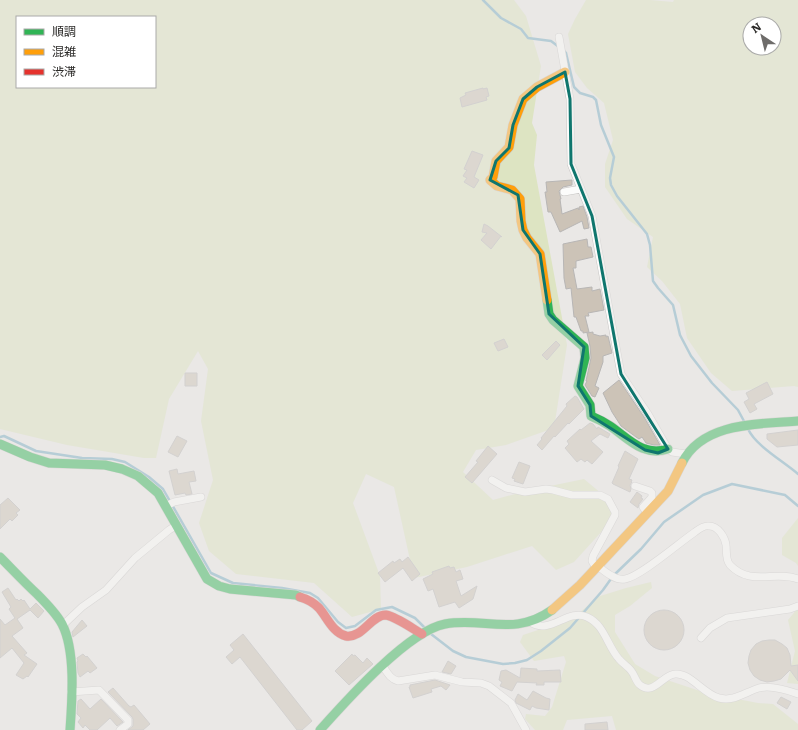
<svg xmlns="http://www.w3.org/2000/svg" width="798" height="730" viewBox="0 0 798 730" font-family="Literata,'Noto Sans JP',serif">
<rect width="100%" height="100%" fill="#eae8e6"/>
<path fill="#dde4c2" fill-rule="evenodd" d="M0,0H514L526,16L541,66L532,123L537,135L534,165L567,345L554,428L506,445L476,450L463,472L493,500L526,491L584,479L608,499L613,519L574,562L556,570L532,546L467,567L414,578L394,487L366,474L353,503L380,576L381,609L352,617L314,583L236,574L209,551L199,523L213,480L201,421L208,369L198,351L169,399L156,458H144L67,445L0,429ZM17,17H155V87H17Z
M586,0H650L673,2L674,0H798V387L794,386L732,391L711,373L687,338L680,304L662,281L647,267L653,237L627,219L605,187V164L613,140L604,103L587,88L575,72L568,34L575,19ZM750,24H774V48H750Z
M798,518V566L796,563L782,555V538Z
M651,582L652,588L630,606L615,615V632L635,664L655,676L706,693L758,703L773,704L798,724V730H616L612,716L567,720L563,730H535L525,719L526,714L545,716L552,707L566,662L564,656L534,661L520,642L523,635L574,618L597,597L626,588Z
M798,608V684L787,683L795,651L788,620Z"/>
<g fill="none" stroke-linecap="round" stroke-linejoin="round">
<path stroke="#79adc4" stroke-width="2.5" d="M483,0L501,18L521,29L528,38L551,41L559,47
M563,50L566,53L574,87L580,93L593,97L596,100L601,125L614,157L610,178L611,185L617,196L647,234L650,245L653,281L658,288L673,305L680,335L691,356L712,383L738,410L745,423
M748,429C756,446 783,461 798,474
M0,437L4,436L36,451L82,458L112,459L125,462L149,477L163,489L211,573L233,583L282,588L310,593L318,598L338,622L346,628L355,626L376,610L392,607L415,618L426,629
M431,634L453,651L466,657L503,664L515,663L527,660L541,651L570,628L603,590L613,576L641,549L664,522L703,495L732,484L785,495L798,506"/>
</g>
<path fill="#ccc3b7" stroke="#b8b6b5" d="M483,88V89L487,88L489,96L486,97L487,100L462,107L460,98L466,95L465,93Z
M472,151L483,155L474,177L479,180L474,188L464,182L467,178L463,176L467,170L464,169Z
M572,180V185L563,187L559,191L561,199H560L562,214L578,208L579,210V207L583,206L587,217L589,228L584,229L582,221L560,232L551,212H548L545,192H547L546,182Z
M484,224L488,226L502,237L501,236L491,249L481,240L487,233L482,232Z
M587,239L588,247H591L593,257L576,261V268H573L577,289L592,287V291L600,289L604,310L588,313L589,316H585L589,332L583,333V331H581L576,317H574L571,288L566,289L564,278L563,244Z
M593,332V334L600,336L606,335V337L608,336L612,353L603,356V362L595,386L599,388L595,397L592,396L585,385L587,381H586L591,358L590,346L587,333Z
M504,339L508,347L498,351L494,343Z
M556,341L560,345L547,360L542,355Z
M185,373H197V386H185Z
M619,380L644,417L660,445H654L646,443L642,437L639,439L636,437L621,426L612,412L603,393Z
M767,382L773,394L754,404L757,409L750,413L744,402L749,399L746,393Z
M575,396L577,397L584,409L569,424L568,423L555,437L554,436L542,450L537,445L542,439L541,438L567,406L566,404Z
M590,423L593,424L597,429L598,427L610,434L608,438L600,434L591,441L603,452L592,464L587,460L585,462L581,459L577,462L565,448L569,444L567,441L580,429L581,430Z
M798,430V445L777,447L767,439V434Z
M177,436L187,441L178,457L168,452Z
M488,446L497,454L472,483L465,477L478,462L476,461Z
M625,451L638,459L629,479L632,480L631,482H632L630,485L631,489L630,492L613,484L612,483L619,467L618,466Z
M519,462L530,466L523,484L514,481L515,479L512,478Z
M177,469L178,474L194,471L196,481L189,482L192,494L186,495L185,493L175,495L169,471Z
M637,492L642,496L641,498L643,499L639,504L638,508L630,502Z
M8,498L20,510L16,513L18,515L12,521L10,519L0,529V505Z
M408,557L420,574L412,581L403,568L385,582L378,573L393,561L394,563L400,559L402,562Z
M449,566L450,568L454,567L456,572L460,570L463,579L456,581L461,596L477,586L473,599L459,608L455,602L439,607L433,589L428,591L423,579L433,574L432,572Z
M8,588L16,600L17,599L19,601L21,599L23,601L24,600L30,609L36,603L44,611L38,618L30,610L17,619L23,628L12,636L27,653L24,655L37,664L28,677L27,676L23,679L16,675L24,663L12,648L0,658V619L5,625L15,618L9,609L11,607L2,592Z
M644 630a20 20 0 1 1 40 0a20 20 0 1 1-40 0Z
M82,620L87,626L73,637L72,632Z
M243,634L312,721L302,730H297L240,657L232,664L226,657L234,650L230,645Z
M769,640H775L782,644L787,648L790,655L791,666L798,665V681L790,670L781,679L774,681L767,682L760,680L754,676L750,670L748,663L749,656L751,650L756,644L762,641Z
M83,654L86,657L87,656L97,668L90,673L88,671L80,677L78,673L77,662L78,661L77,658Z
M352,654L353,656L355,655L363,663L367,658L373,664L349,685L335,671Z
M448,661L456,666L451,674L442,672Z
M521,668L537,669V671L560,670L561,682H544V685H536L537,683L517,682L512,691L500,686L502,682L499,680L501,671L506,670L520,678Z
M435,680L450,685L446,690L441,686L431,689L432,692L413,698L409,687H410V685Z
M113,688L129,706L131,707L134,705L150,724L143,730H128L133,726V719L132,717L108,692Z
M533,691L546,698L550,699L549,710L536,708L532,706L530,710L516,703L515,700L518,694L527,700Z
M781,697L791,702L787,709L777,703Z
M81,699L90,709L101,699L123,722L117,726L110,718L97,730H90L85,725L83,728L78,722L81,718L77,714L78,701Z
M607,722L608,730H585V724Z"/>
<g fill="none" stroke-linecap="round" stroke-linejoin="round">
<defs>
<path id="street" d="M559,37L570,99L571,164L592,216L621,374L648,414L668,449L672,452L686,454
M564,192L581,189
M492,480L506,488L525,492L546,489L553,490L572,495H600L608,499L615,512V515L593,556L592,561L596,568
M635,486L650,491L652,493V497L643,507L647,513
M166,506L174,502L201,497
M598,566C605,572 616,581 625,579C640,577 680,542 695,532C699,529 704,525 709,526C718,526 725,537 726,545C727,552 725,559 730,565C751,587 775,570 798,579
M530,622C550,636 567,608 587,617C605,625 607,646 619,659C623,664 629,667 632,672C635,676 636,682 640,685C654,696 662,675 675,674C690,672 703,694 719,698C734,702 745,692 759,688C771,685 787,690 798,694
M63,625L82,607L106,590L135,558L169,530L177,525
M701,638L710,628L727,618L790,609L798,606
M382,665C387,672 390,679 398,681L435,675L462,682L481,683L489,686L511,703L526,730
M71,692L99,690L128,720V724L120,730"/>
<path id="fast" d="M547,300L549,314L553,320L584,347L585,358L578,386L590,405L591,416C598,419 604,422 610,426C629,439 643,457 668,449
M0,444L30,457L49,463L105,465L122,469L138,476L158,493L207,579L219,586L230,589L296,595L300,597
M682,463C702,422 759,424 798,421
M0,557C12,569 24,582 37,594C46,603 56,613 62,624C76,651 72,701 70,730
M320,730C346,701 408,631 445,624C485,617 514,637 552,610"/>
<path id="slow" d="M547,300L540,254L527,238L523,230L521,221L520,199L512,190L497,186L490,180L493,177L496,161L509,147L513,125L523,99L537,87L565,72
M552,610L580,585L668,491L682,463"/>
<path id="jam" d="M300,597C307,599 313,602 319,608C327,617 333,633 346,636C362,639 372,614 386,615C397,617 413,629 422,634"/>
</defs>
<use href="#street" stroke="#c7c5c4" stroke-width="8"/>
<use href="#fast" stroke="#c7c5c4" stroke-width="10"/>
<use href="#slow" stroke="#c7c5c4" stroke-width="10"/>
<use href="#jam" stroke="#c7c5c4" stroke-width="10"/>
<use href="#street" stroke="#fcfcfb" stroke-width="7"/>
<use href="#fast" stroke="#30b455" stroke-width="9"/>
<use href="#slow" stroke="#ff9f0a" stroke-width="9"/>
<use href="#jam" stroke="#e5322d" stroke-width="9"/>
</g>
<path d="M0 0H798V730H0ZM565,72L570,99L571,164L592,216L621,374L668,449L658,453L645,450L591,416L590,405L578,386L584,347L549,314L540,254L523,230L518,195L490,180L496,161L509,148L513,125L523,99L537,87Z" fill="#eae8e6" fill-opacity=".55" fill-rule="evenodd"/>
<path fill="none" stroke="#0f766e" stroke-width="3" stroke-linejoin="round" d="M565,72L570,99L571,164L592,216L621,374L668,449L658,453L645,450L591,416L590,405L578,386L584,347L549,314L540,254L523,230L518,195L490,180L496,161L509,148L513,125L523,99L537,87Z"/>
<rect x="16" y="16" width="140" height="72" fill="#ffffff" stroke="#aaaaa9"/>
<rect x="24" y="29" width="20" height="6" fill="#30b455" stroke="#aaaaa9"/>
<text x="52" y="36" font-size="12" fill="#2b2a28">順調</text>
<rect x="24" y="49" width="20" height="6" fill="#ff9f0a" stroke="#aaaaa9"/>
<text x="52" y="56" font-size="12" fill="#2b2a28">混雑</text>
<rect x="24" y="69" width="20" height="6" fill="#e5322d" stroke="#aaaaa9"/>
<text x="52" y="76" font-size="12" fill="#2b2a28">渋滞</text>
<g transform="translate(762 36) rotate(325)"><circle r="19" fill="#ffffff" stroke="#aaaaa9"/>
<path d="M0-3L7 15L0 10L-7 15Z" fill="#6e6c6a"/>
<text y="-6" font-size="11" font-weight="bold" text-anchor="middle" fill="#2b2a28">N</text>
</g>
</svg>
